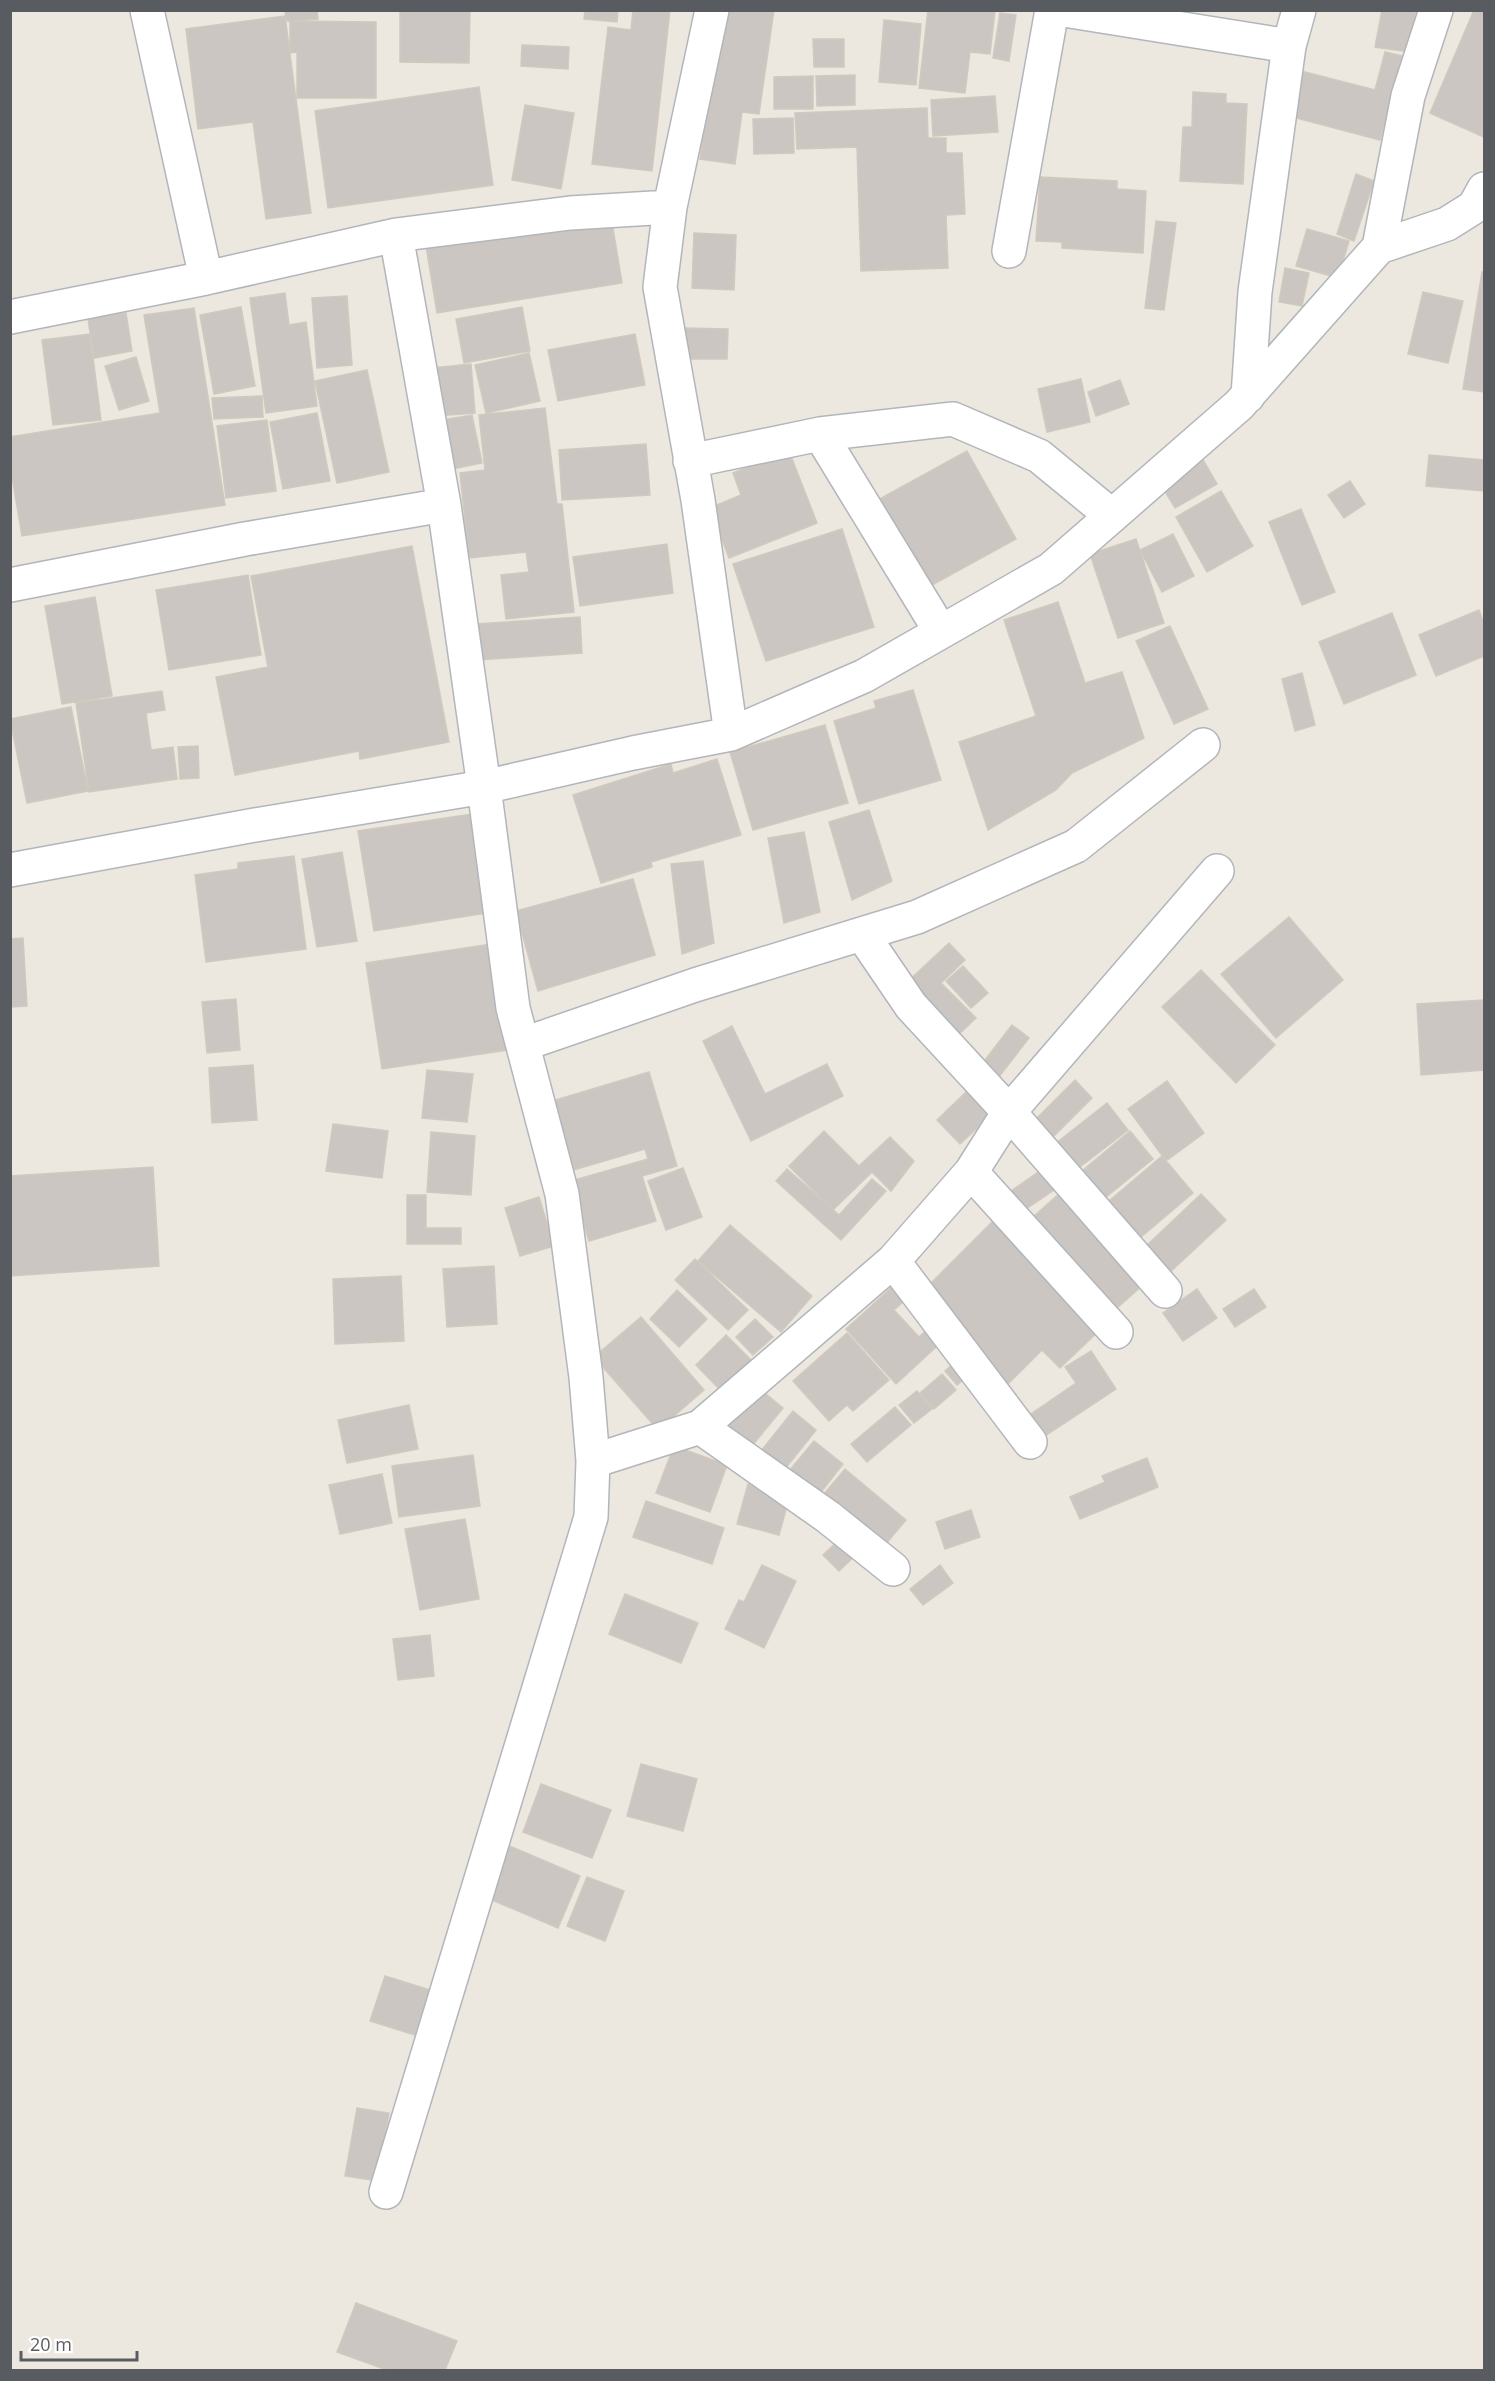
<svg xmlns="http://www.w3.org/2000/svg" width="1495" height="2381" viewBox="0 0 1495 2381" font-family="'Open Sans',sans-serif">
<rect width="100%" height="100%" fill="#ece8df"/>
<path fill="#cbc6c1" stroke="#d0c9be" stroke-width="1.5" d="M285,10H317L318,19L286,21Z
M400,10H470L469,63L400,62Z
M585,10H618L617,22L584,19Z
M633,10H670L652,171L592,164L608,27L631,30Z
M721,10H774L759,114L742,112L735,164L700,159Z
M928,10H995L990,54L970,52L965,93L919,88Z
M1382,10H1416L1409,52L1375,47Z
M1474,10H1484V137L1430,113Z
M1000,13L1016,15L1009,61L993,58Z
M285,16L311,213L266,219L253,122L198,129L186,29Z
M884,20L921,24L916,85L879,82Z
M290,21L376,22V98H297V52L290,53Z
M813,39H844V67H814Z
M522,45L569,47L568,69L521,66Z
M1385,52L1403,56L1380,140L1285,115L1297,70L1375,90Z
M855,75V105L817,106L816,76Z
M813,76V109H774V77Z
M479,87L493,185L328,208L315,111Z
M1193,92L1226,94V103L1247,104L1243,184L1180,181L1183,127H1192Z
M995,96L998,132L933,136L931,100Z
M525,105L574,113L561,189L512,180Z
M927,108L928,138H946V153H962L965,214L946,215L948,268L861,271L857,147L797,149L795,113Z
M793,118L794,153L754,154L753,119Z
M1356,174L1374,181L1354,241L1337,234Z
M1040,177L1117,181V189L1146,191L1143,253L1062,248V242L1036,241Z
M611,216L622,283L437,313L426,246Z
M1156,221L1176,223L1164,310L1145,308Z
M1307,229L1349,241L1338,278L1296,266Z
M694,233L736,235L734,290L692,288Z
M1285,268L1309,273L1302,306L1279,302Z
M1482,272H1484V392L1463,389Z
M1423,292L1463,301L1448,363L1408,354Z
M285,293L289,325L306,322L317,406L266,413L250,298Z
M347,296L352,365L317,368L312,298Z
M241,307L255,386L214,394L200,315Z
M522,307L530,351L464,363L456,319Z
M194,308L225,505L22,536L10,465V437L160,413L144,315Z
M126,313L132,351L94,358L88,319Z
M684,328L728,329L727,359H684Z
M90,334L101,420L53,425L42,340Z
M635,334L645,385L558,401L548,350Z
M529,353L540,401L486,413L475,365Z
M136,357L149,401L119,410L105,366Z
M471,364L475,413L436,416L432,368Z
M367,370L389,472L337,483L315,381Z
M1081,379L1090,422L1047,432L1038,389Z
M1120,380L1129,404L1096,416L1088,392Z
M262,396L263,417L214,419L212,398Z
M545,408L557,504H562L574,612L506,619L501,575L529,572L526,552L469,558L460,473L485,470L479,415Z
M317,413L330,481L283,489L270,422Z
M472,415L482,463L452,469L442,420Z
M267,420L276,491L226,498L217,426Z
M646,444L650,495L562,500L559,450Z
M789,451L817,523L729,558L710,508L741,495L733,473Z
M967,451L1016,539L923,590L874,502Z
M1429,455L1484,460V491L1426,486Z
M1202,458L1217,484L1175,508L1160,483Z
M1350,481L1365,504L1344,518L1328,495Z
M1221,491L1253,546L1207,572L1176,517Z
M1301,509L1335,592L1302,605L1269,522Z
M842,529L874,627L766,661L733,564Z
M1173,534L1194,576L1162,592L1140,550Z
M1136,539L1164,623L1118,638L1090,554Z
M667,544L673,593L580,606L573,557Z
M412,546L449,742L360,759L359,751L235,775L216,677L268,667L251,576Z
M248,575L261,655L169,670L156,590Z
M95,597L112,696L62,704L45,606Z
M1058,602L1085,683L1122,672L1144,738L1072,773L1056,790L988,830L959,742L1036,716L1004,620Z
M1479,610L1484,624V656L1436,676L1419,635Z
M1392,613L1416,675L1344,704L1319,642Z
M580,617L582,653L478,660L476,624Z
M1170,626L1208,709L1174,724L1136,641Z
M1302,673L1315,725L1295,731L1282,679Z
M913,690L941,780L859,804L834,721L876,708L874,701Z
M162,691L165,710L146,713L151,750L173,747L177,779L89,792L76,703Z
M71,707L88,791L27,803L10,719Z
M825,725L848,803L753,830L730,752Z
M198,746L199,778L180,779L178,747Z
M717,759L741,835L651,862L652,867L601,883L573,795L671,764L673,773Z
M869,810L892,881L852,900L829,822Z
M472,814L487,913L374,931L358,831Z
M804,832L820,912L784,923L768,838Z
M342,852L357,941L317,947L302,859Z
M294,856L306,949L206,962L195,875L238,869V863Z
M703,861L714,943L682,954L671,864Z
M633,879L655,955L538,991L516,911Z
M1289,917L1343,980L1276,1038L1221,974Z
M23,938L27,1006L10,1007V939Z
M949,943L965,960L941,983L976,1018L955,1038L904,985Z
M491,944L507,1050L382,1069L366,963Z
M963,966L988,993L971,1008L946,981Z
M1201,970L1275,1045L1236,1083L1162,1007Z
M236,999L240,1050L207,1053L202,1002Z
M1484,1000V1070L1421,1075L1417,1004Z
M1012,1025L1029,1038L995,1082L978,1069Z
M732,1026L765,1094L827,1064L843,1096L751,1141L703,1041Z
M253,1065L257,1120L212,1123L209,1068Z
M427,1070L473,1074L467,1122L422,1118Z
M649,1072L677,1166L642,1176L656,1221L589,1241L571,1181L648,1159L645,1149L570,1171L549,1102Z
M1075,1080L1092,1098L1048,1142L1030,1125Z
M1167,1081L1204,1133L1166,1161L1128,1109Z
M967,1091L991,1115L960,1144L937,1120Z
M1107,1103L1128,1130L1072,1173L1051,1147Z
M333,1124L388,1131L382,1178L326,1171Z
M824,1131L859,1166L890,1137L914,1161L891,1191L872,1172L833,1210L789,1166Z
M1130,1131L1153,1159L1100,1202L1077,1175Z
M431,1132L475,1136L471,1195L427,1192Z
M1162,1156L1193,1193L1134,1243L1103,1206Z
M153,1167L159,1266L10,1276V1176Z
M683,1168L702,1217L666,1230L648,1181Z
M787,1169L839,1215L872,1179L886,1191L841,1240L776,1181Z
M1041,1170L1054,1190L1020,1213L1007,1194Z
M1061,1192L1144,1284L1107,1317L1024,1225Z
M1201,1194L1226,1220L1168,1274L1144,1248Z
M407,1195H426V1228H461V1244H407Z
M539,1197L554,1246L520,1256L505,1208Z
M996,1218L1104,1326L1060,1368L1042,1350L1006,1386L923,1291Z
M730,1225L812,1296L781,1332L698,1261Z
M695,1259L748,1310L728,1330L675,1280Z
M494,1266L497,1324L447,1327L443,1269Z
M401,1276L404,1341L335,1344L333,1279Z
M891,1288L904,1301L894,1310L919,1337L934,1323L947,1337L896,1384L846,1329Z
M1197,1289L1217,1318L1183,1341L1163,1313Z
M1254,1289L1266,1307L1235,1327L1223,1309Z
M677,1290L707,1319L679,1347L650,1319Z
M641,1317L704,1390L658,1430L594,1357Z
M755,1319L773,1337L753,1355L736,1337Z
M847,1333L889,1380L853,1411L847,1405L829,1421L793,1381Z
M726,1335L757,1366L726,1396L696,1365Z
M1091,1351L1116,1389L1042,1438L1028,1416L1076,1383L1065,1367Z
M957,1360L970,1375L957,1385L945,1371Z
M942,1374L956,1390L934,1409L920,1393Z
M755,1385L783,1408L747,1452L719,1429Z
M917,1391L932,1409L914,1423L899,1405Z
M409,1405L418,1449L347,1463L338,1420Z
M895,1407L911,1425L867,1462L851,1444Z
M793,1411L816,1430L785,1469L761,1451Z
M814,1441L843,1464L814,1501L784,1477Z
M674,1446L727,1465L710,1512L656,1493Z
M473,1455L480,1506L399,1517L392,1466Z
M1147,1458L1158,1487L1080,1519L1070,1497L1105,1482L1102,1476Z
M845,1469L906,1520L879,1552L818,1501Z
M382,1474L392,1523L340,1534L329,1485Z
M748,1484L790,1495L779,1535L737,1524Z
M646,1501L724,1528L712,1564L633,1537Z
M971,1510L980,1537L945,1549L936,1522Z
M465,1519L479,1599L420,1610L405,1529Z
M843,1536L859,1552L839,1571L823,1555Z
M762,1565L796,1581L764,1648L725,1629L739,1600L744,1602Z
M940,1565L953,1583L923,1605L910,1589Z
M625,1594L698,1623L681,1663L609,1634Z
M430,1635L434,1676L398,1680L393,1639Z
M641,1764L697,1779L683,1831L627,1816Z
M541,1784L611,1810L592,1858L523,1832Z
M507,1845L580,1876L558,1928L485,1897Z
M587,1877L624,1891L605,1941L567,1926Z
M385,1976L430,1990L415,2035L370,2021Z
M357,2108L389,2113L377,2181L345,2176Z
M356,2303L457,2341L445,2370H387L337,2352Z"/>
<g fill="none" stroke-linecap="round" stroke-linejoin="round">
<defs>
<path id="street" d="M712,10L670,207L660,287L698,500L731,734
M1064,10L1289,46
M396,235L570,213L670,207
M1379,247L1447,224L1474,207L1484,189
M1009,251L1052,10
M206,278L396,235L444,505
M10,317L206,278L147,10
M1248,396L1255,292L1289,46L1299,10
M820,434L941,632
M690,461L820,434L953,419L1039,456L1112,516
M10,585L245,539L444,505L484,787L633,753L731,734L864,676L1051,569L1239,405L1379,247L1408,96L1436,10
M10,870L255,825L484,787L513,1008L562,1194L586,1377L593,1461L591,1517L386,2192
M862,934L911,1006L1009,1112L971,1172L893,1261L1030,1442
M524,1044L695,985L917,917L1076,846L1203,745
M971,1172L1116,1332
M1165,1291L1009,1112L1217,871
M700,1427L828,1517L893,1569
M593,1461L700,1427L893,1261"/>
</defs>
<use href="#street" stroke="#b2b6ba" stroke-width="36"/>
<use href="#street" stroke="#fff" stroke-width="33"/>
</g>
<rect width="1495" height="2381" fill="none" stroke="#585c60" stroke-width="24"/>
<path d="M21 2351v9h116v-9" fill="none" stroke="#585c60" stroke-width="3"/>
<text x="30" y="2351" font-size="18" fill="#585c60" stroke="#ffffff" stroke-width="4.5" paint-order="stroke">20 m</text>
</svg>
